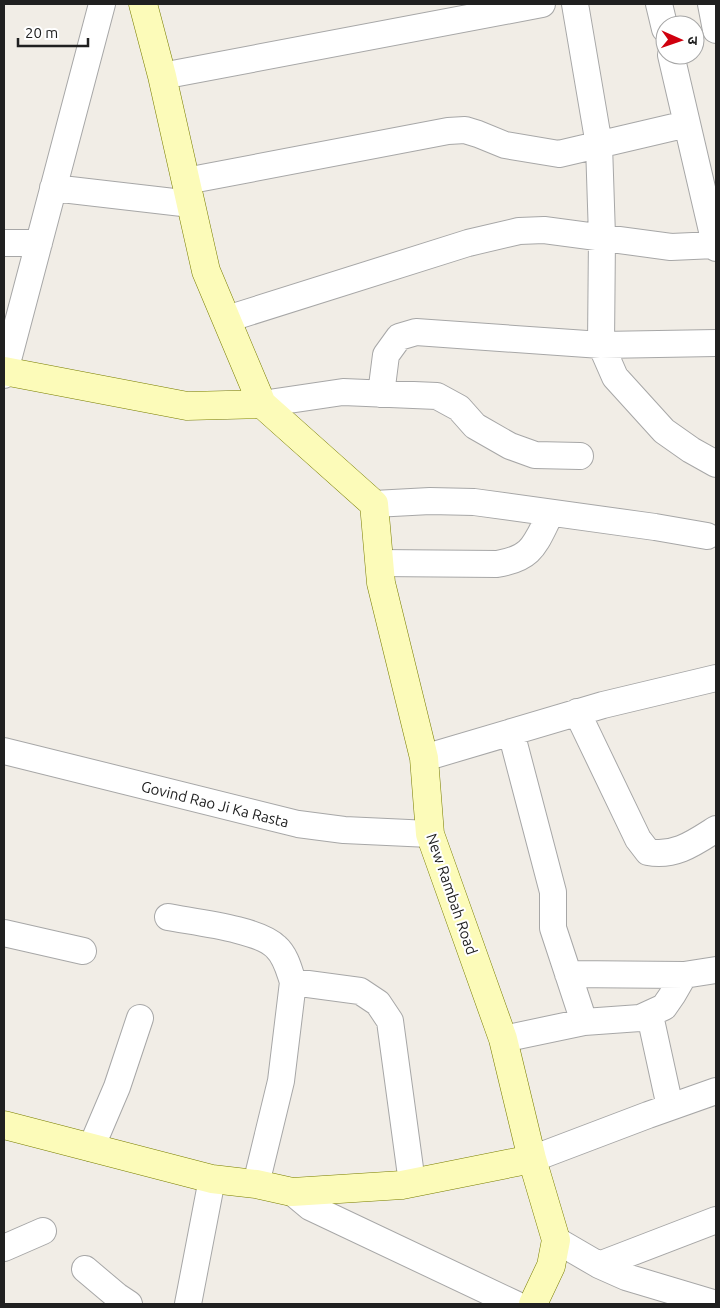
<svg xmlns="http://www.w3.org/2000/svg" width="720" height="1308" viewBox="0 0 720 1308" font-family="Ubuntu,'Noto Sans Devanagari',sans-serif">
<rect width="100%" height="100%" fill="#f1ede6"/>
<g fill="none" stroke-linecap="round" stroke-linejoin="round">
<defs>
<path id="street" d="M575,4L599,145L602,236L601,345L615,377L664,431L691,450L716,464
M659,4L665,29
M711,4L716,30
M671,55L716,248
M162,76L542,4
M186,181L448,131L465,130L478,134L505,145L559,154L687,124
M53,188L191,204
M4,243H39
M227,319L468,243L519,231L544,230L671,247L715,245
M4,375L102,4
M381,394L386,355L399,337L416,332L601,345L716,343
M262,404L343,392L437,396L459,408L475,426L510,446L535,455L580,456
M374,504L430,501L474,502L655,527L707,536
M379,563L497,564C534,558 535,543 551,513
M577,712L638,839L648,852C675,857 694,843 716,829
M511,732L553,892V928L584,1022
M4,751L298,824L344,830L430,834
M424,758L603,705L716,678
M168,917C193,922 259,929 276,947C286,956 289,970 293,982
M4,933L83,951
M568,974L684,975L716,970
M640,1018L664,1007L673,994L684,975
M503,1039L584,1022L640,1018L651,1020L670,1107
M91,1148L117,1087L140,1018
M532,1159L648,1115L716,1091
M256,1184L281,1081L293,982L360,991L378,1003L390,1021L412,1183
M292,1192L310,1207L515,1304
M556,1240L599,1265L626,1277L716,1304
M4,1248L43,1231
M599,1265L716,1220
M85,1269L117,1296L129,1304
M188,1304L212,1179"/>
<path id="secondary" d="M143,4L162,76L206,271L262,404L374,504L381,583L424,758L430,834L503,1039L532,1159L556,1240L551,1266L533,1304
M4,371L187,406L262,404
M4,1125L212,1179L256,1184L292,1192L402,1185L532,1159"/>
</defs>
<use href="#street" stroke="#a7a7a7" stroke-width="28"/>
<use href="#secondary" stroke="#797e00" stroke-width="29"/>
<use href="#street" stroke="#fff" stroke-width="26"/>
<use href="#secondary" stroke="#fcfbb9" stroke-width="28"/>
</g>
<g text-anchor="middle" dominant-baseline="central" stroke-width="4" stroke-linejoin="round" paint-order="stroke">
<g font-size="15" fill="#202020" stroke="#fff">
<text transform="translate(215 804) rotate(14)">Govind Rao Ji Ka Rasta</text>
<text transform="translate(452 894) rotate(71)">New Rambah Road</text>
</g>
</g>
<rect width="720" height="1308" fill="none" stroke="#202020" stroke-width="10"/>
<g transform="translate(680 40) rotate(92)"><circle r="24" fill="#ffffff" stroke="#a6a6a6"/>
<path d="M0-4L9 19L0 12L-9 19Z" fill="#d0000e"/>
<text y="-8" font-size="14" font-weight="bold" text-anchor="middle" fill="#202020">उ</text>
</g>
<path d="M18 38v8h70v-8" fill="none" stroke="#202020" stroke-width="2.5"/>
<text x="25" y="38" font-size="15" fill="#202020" stroke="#ffffff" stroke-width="4" paint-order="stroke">20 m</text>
</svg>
